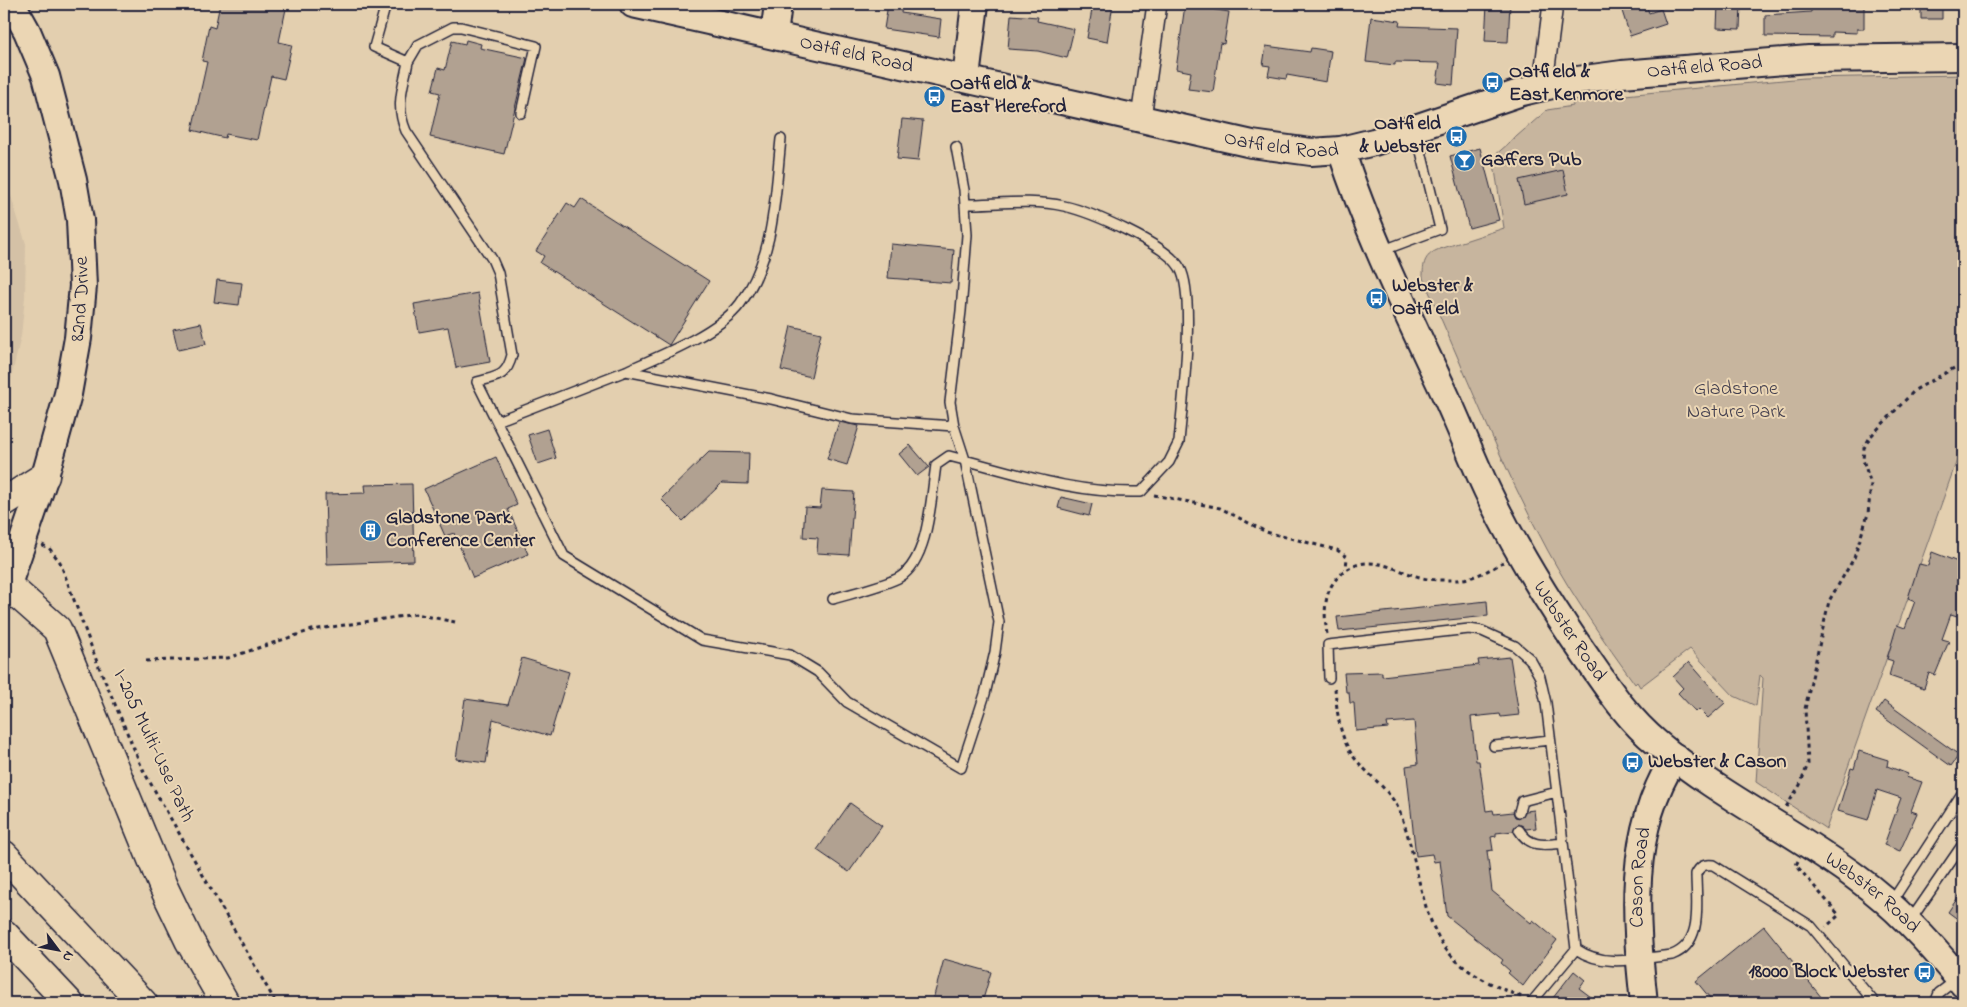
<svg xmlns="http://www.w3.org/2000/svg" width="1967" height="1007" viewBox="0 0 1967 1007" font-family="'Indie Flower',sans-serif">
<rect width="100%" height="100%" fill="#e3cfaf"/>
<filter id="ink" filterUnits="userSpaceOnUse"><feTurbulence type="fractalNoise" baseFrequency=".02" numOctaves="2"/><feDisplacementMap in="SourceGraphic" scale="10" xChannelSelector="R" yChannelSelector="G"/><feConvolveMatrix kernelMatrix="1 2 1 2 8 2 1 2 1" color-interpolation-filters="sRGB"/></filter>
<g filter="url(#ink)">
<path fill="#d4c1a6" d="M4,174L26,244L25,297L21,336L4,409Z"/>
<path fill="#c7b59e" stroke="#746c6c" d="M1963,75V443L1826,829L1756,782L1763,678L1760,675L1756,706L1734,696L1690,649L1640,687L1637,682L1635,684C1604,641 1573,597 1548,551C1500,463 1464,369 1423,278C1423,264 1424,256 1437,250L1504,228L1493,157L1547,110L1573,106L1572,100L1804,78Z"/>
<path fill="#b1a191" stroke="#22223b" d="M220,4H287L279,42L292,45L284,79L271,76L257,140L226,134L225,138L192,130L207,62L202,61L209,26L215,28Z
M888,4H902L901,13L941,19L939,37L884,29Z
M1093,4H1113L1107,42L1087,38Z
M1487,4H1510L1508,42L1485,41Z
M1646,4L1649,13L1661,9L1666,24L1630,36L1622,11Z
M1718,4H1741L1740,29L1717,28Z
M1811,4L1864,6V29H1857V33L1832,32V37L1765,36V15L1811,12Z
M1921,4H1942V19H1921Z
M1185,5L1229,12L1224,44L1220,43L1213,92L1188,89L1191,72L1176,69Z
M1011,15L1038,17L1037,21L1074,29L1067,58L1038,51L1008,49Z
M1371,17L1400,21L1399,26L1457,28L1453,85L1437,83L1440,63L1395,62V65L1366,62Z
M466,40L481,44L480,48L527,58L504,154L430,137L440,93L432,91L438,68L445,70L452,41L465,44Z
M1266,46L1310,52L1311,48L1331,51L1326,82L1287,75L1286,79L1268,76L1270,66L1263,65Z
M902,119L923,121L918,161L897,159Z
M1480,148L1499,220L1469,228L1450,156Z
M1563,170L1568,194L1524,204L1519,180Z
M581,199L709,281L669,345L540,263L544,256L536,251L567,203L575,208Z
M891,244L954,250L951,283L888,278Z
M217,280L242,283L239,305L214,302Z
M478,293L490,362L456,368L448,327L419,332L414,304Z
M201,323L206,344L178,350L173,329Z
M791,326L821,333L811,377L781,370Z
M839,422L859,426L847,465L827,459Z
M547,429L556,458L538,464L528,435Z
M910,445L929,467L917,476L899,454Z
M709,452L749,453L748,484L722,483L683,521L661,499Z
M496,457L517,505L508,509L528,554L473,578L454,533L445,536L424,489Z
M412,484L414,561L327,564L325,494L366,493L365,485Z
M822,490L854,492L849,555L817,553L818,538L803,537L805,507L820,508Z
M1061,497L1092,504L1089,516L1058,508Z
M1932,552L1963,564V601L1957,616L1951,614L1942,639L1949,641L1935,675L1929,673L1924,688L1889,676L1893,661L1887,659L1897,625L1905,628L1915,601L1908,598L1919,564L1928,566Z
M1487,601L1488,616L1339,631L1337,617Z
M1510,657L1519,715L1501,717L1500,714L1471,717L1476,761H1479L1486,811L1493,810L1494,814L1513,812L1515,817L1520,818L1526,811L1534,810L1536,828L1526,829L1518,824L1513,831L1496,833V836L1491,837L1493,850L1487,851L1492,891L1531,923L1533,920L1557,940L1523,986L1508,973L1510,971L1501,963L1503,960L1447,916L1440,861L1434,862L1432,854L1416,856L1406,766L1418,764L1414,721L1387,723L1388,728L1356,731L1354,703H1350L1349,692H1346L1344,673L1382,672V676L1479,665L1478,660Z
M522,658L569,672L550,736L493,719L486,763L456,759L465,699L508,705Z
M1689,662L1725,703L1708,718L1699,709L1696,712L1678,693L1683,688L1673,677Z
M1884,701L1959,755L1951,766L1876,712Z
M1859,751L1888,760L1887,766L1908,774L1906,777L1922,782L1911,811L1917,813L1900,851L1884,845L1901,798L1877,790L1868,820L1838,811L1851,768L1854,769Z
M850,803L882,826L849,872L817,850Z
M1963,890V923L1948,912Z
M1764,926L1826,1003H1714L1696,981Z
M944,959L991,972L982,1003H932Z
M1574,971L1585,980L1579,988L1599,1003H1549Z"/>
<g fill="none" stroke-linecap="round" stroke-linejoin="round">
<defs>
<path id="lane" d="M386,4L374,47L408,62C403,88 395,105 406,131L492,259L498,273L512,355C506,378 497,376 477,382L564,556L702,640L790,655L818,672L847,702L961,768L985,694L995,652L999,622L965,460L954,426L950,402L961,311L967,235L964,190L956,147
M408,62L418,45L453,27H461L536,46L521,113
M1381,251L1440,229L1416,131
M626,371C660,356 718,333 740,304C775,258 775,194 781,139
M497,421L626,371L771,399L852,419L954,426
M833,599C849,594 887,585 900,577C929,559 931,497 936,465L949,456C1013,472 1073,494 1141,492L1169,462L1179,442C1182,406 1196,296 1180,268C1166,244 1091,212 1064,206C1032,199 997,204 965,204
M1329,678L1328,645L1469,629L1482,631L1515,646L1530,659L1540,677L1546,703L1576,949C1605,969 1639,958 1672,955C1704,943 1696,903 1696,874C1700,866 1704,864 1713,865L1811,926L1875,1003
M1494,746L1550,740
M1519,812L1522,801L1557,792
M1519,830C1530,848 1544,845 1563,843
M1891,903L1963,792
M1910,921L1963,844
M1531,1003L1576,949
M1935,1003L1939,993L1956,980"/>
<path id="street" d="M1545,87V67L1553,4
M1141,118L1157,4"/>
<g id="secondary">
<path id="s1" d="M633,4L1252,144L1311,152L1341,150L1374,142L1522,92L1570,81L1622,74L1809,59L1963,57"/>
<path d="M774,35L778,4"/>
<path d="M966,78L975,4"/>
<path id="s2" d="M1341,150C1368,233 1407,313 1444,392C1459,424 1472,458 1487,490C1515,549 1551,607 1589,661C1609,690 1629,720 1657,743C1718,795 1793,830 1857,878C1897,907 1932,945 1963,984"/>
<path id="s3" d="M4,596L45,476L68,394L78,338L83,286L80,220L73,180L46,76L27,31L12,4"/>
<path id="s4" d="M1644,1003C1635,919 1627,831 1675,757"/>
</g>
<path id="highway" d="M4,502L45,476
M4,582L57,629L163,886L189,940L225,1003
M4,855L143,1003
M4,934L69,1003"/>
</defs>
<use href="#lane" stroke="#22223b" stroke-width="12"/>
<use href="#street" stroke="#22223b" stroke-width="22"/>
<use href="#secondary" stroke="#22223b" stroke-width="30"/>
<use href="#highway" stroke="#22223b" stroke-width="31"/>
<path stroke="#22223b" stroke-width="3" stroke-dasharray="4 4" stroke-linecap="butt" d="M1154,495L1220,508L1266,532L1337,550L1347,557L1346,569
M42,545L49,548L60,562L97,662L143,770L276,1003
M1327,634C1324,615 1323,592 1338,577C1366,549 1392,570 1423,578C1431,580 1441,580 1449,580C1469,581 1487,572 1503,562
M146,661L228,658L312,630L416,614L455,622
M1335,688C1337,714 1340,743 1358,762C1371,777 1389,790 1398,808C1417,851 1418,906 1443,945C1460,971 1494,986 1522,997
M1786,807L1800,785L1808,764L1805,709L1829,601L1854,558L1868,514L1871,484L1863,460L1864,448L1870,437L1915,390L1963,363
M1798,861L1796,865L1839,915L1826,927"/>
<use href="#lane" stroke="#ebd6b4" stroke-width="9"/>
<use href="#street" stroke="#ebd6b4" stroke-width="19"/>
<use href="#secondary" stroke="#ebd6b4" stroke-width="26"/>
<use href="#highway" stroke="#ebd6b4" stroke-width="28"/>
</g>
</g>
<defs>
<symbol id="bus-disc" viewBox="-11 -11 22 22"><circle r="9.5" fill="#1f6fb2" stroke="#ebd6b4"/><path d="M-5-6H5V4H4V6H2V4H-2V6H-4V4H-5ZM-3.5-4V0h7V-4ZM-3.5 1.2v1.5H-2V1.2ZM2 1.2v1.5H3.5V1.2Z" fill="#fff"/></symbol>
<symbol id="bar-disc" viewBox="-11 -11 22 22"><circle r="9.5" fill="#1f6fb2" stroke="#ebd6b4"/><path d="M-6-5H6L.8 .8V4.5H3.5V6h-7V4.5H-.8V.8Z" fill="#fff"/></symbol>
<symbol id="building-disc" viewBox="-11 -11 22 22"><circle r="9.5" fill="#1f6fb2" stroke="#ebd6b4"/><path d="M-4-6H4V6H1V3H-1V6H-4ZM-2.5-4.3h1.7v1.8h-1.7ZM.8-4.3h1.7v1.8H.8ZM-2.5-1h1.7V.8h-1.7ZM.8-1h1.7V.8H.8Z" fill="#fff"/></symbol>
</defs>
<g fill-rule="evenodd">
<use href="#bus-disc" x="1480" y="70" width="25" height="25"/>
<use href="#bus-disc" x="922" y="84" width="25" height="25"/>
<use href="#bus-disc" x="1444" y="124" width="25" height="25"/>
<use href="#bar-disc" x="1452" y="148" width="25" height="25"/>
<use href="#bus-disc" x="1364" y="286" width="25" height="25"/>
<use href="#building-disc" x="358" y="518" width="25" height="25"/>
<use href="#bus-disc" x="1620" y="750" width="25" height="25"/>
<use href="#bus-disc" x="1912" y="960" width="25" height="25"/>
</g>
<g text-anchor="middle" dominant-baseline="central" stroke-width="4" stroke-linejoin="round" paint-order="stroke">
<g font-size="20" fill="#22223b" stroke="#ebd6b4">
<text stroke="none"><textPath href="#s1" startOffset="229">Oatfield Road</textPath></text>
<text stroke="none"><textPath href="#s1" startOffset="1099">Oatfield Road</textPath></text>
<text stroke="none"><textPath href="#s1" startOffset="664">Oatfield Road</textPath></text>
<text stroke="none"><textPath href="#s3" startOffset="308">82nd Drive</textPath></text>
<text stroke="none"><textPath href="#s2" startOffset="534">Webster Road</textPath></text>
<text transform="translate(153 746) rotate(65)">I-205 Multi-Use Path</text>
<text stroke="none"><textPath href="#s4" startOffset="126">Cason Road</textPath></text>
<text stroke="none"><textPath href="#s2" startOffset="939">Webster Road</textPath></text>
</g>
<g font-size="20" font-weight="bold" fill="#22223b" stroke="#ebd6b4" text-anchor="start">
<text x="1509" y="72">Oatfield &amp;<tspan x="1509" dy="23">East Kenmore</tspan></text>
<text x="950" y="84">Oatfield &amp;<tspan x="950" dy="23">East Hereford</tspan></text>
<text x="1441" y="124" text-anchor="end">Oatfield<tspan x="1441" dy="23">&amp; Webster</tspan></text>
<text x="1481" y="160">Gaffers Pub</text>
<text x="1392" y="286">Webster &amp;<tspan x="1392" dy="23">Oatfield</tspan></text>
<text x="386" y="518">Gladstone Park<tspan x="386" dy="23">Conference Center</tspan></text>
<text x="1648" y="762">Webster &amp; Cason</text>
<text x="1909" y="972" text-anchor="end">18000 Block Webster</text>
</g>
<g font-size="20" fill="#433f4f" stroke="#ebd6b4">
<text x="1736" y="389">Gladstone<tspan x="1736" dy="23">Nature Park</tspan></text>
</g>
</g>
<rect width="1967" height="1007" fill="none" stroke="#ebd6b4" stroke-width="20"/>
<rect x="10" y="10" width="1947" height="987" fill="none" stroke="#22223b" stroke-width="2" filter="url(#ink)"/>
<g transform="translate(58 950) rotate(122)" stroke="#ebd6b4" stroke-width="4" paint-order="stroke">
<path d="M0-4L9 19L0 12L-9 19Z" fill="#22223b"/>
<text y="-8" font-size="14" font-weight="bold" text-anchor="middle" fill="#22223b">N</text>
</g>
</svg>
